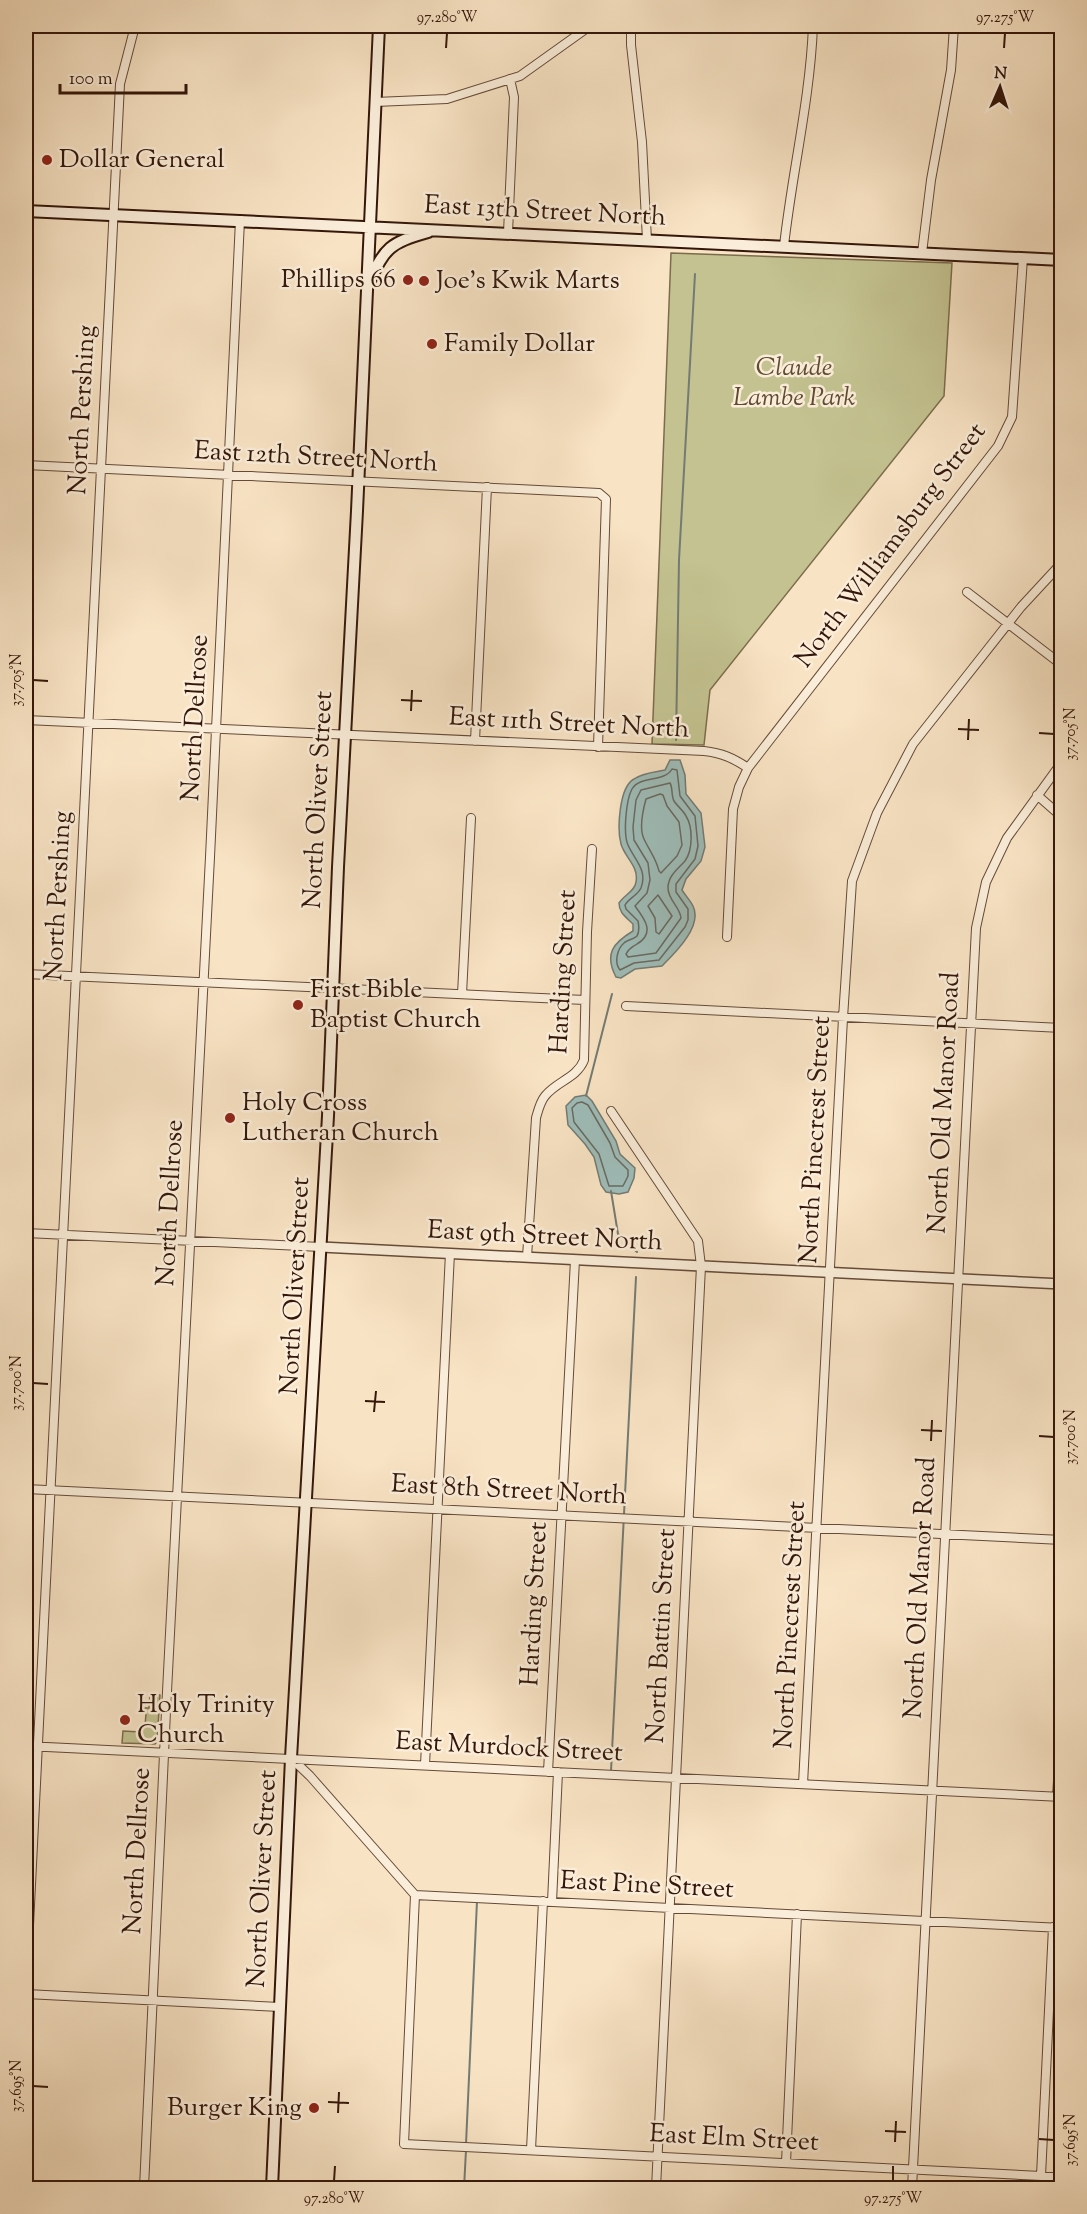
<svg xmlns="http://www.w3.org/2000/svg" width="1087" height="2214" viewBox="0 0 1087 2214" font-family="'Sorts Mill Goudy',serif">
<rect width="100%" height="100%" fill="#f8e3c4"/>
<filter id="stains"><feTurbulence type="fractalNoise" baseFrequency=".00333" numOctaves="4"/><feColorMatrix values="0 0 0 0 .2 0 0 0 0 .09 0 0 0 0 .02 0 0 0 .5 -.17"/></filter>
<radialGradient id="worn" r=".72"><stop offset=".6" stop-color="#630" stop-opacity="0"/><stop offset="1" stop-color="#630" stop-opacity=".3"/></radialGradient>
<path fill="#c3c290" stroke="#7c6c4d" stroke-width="1.5" d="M671,253L952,263L944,396L710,690L704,745L652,744Z
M150,1693L160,1695L157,1742L155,1744L122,1743L123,1731L141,1732L142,1727H145L146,1713L142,1712L143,1708H149Z"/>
<path fill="#9ebdb9" stroke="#747b73" stroke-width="1.5" d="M670,760H680L685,775L686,794L701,813L705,847L701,861L686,879L682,890C685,895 690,900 693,906C703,926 675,953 662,966L635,969L621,978L616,977C604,954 613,943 633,931V924C626,917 619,913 619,903C624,895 635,891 636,882C639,866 625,858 621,844C617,829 619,787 634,779C642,773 655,772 665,770Z
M586,1095L592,1101L616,1141L620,1154L635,1168L634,1178L628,1192L619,1194L606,1192L601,1185L594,1157L585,1144L568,1125L566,1106L575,1097Z"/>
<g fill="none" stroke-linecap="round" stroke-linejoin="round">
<path stroke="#696a62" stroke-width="1.5" d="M672,769L677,770L680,796L695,816L698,846L695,859L676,884V892L688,909V920L685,927L659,960L634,963L620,970C614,963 617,949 624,943C627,940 634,939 637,936C640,931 639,926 638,921L626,909L625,905C629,898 638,895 641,888C648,870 634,859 628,845C623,834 626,800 632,789C640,775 664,783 672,769Z
M670,783C673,788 671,795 674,801C677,806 683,810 686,816C693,827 693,850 685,861C677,870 668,876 668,888C668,900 680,907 681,918L656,953L628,957L626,954C629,948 631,948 637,944C656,933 644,918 635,906L647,893L650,880L648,863L634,840L633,827L636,800L641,790Z
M660,794L663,795L667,806L679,822L682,845L677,856L661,873L659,871C656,858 649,850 644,839C639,829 643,810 646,799Z
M658,895L672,916L659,934L656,932L655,918L648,906Z
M582,1102L588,1105L610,1143L615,1157L628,1170V1176L623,1186H609L599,1154L574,1122L572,1108L577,1103Z"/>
<path stroke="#747b73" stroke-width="2" d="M676,740L679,560L695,274
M586,1096L612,994
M611,1191L618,1234L637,1252
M611,1771L636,1277
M466,2144L477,1901
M464,2188L466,2150"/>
<defs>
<path id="minor" d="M631,26V45L642,142L647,240
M375,102L447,99L520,76L590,26
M508,233L514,97L510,79
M784,246C792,173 810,100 813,26
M922,253L931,180L951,70L954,26
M26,465L599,493L606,499L598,747
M967,592L1062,665
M26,720L704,751C722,753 733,758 748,768
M475,741L487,487
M1037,795L1062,817
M727,937L733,809L739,787L748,768L998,446L1012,417L1023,258
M26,974L585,1000
M462,994L471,818
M626,1006L1062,1028
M611,1111L698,1241L701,1266L656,2188
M26,1233L321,1247
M527,1257L536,1118C538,1111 540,1102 545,1096C557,1081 577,1078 584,1060L587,932L592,849
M26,1489L1062,1540
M26,1746L1062,1797
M291,1758L310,1776L415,1895L1062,1928
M425,1765L450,1253
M548,1772L575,1260
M803,1784L843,1018L852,881L877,813L913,744L1021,607L1058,567L1062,566
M1057,1797L1062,1717
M415,1895L404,2144L1062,2177
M552,1902L558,1772
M26,1986L120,84L135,26
M26,1994L280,2007
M531,2150L543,1901
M786,2163L797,1914
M1041,2176L1053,1927
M144,2188L166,1711L210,857L240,220
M912,2188L976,928L986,882L1007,838L1062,762"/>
<path id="tertiary" d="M321,1247L1062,1284"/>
<path id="secondary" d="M26,211L1062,260
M369,283C385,247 390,243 428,232
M272,2188L291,1758L328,1116L338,867L357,511L379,26"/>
</defs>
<use href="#minor" stroke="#654a38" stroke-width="10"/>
<use href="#tertiary" stroke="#654a38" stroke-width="12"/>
<use href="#secondary" stroke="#34170a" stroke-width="14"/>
<use href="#minor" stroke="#faedd9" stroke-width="8"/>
<use href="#tertiary" stroke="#faedd9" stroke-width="9"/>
<use href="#secondary" stroke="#faedd9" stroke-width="10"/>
</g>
<path fill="none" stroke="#34170a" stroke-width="2" d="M446,48L447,33M1004,48L1005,33M33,680L48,681M401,700L422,701M411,711L412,690M958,729L979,730M1039,733L1054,734M968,740L969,719M33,1383L48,1384M365,1401L385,1402M374,1412L376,1391M921,1430L942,1431M1039,1436L1054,1437M931,1441L932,1420M33,2086L48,2087M328,2102L349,2103M338,2113L339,2092M885,2131L906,2132M1039,2139L1054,2140M895,2142L896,2121M334,2181L335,2166M893,2181V2166"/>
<g fill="#8f2418" stroke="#faedd9" stroke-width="2">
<circle cx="47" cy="160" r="6"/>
<circle cx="408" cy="280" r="6"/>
<circle cx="424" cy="281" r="6"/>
<circle cx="432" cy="344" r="6"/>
<circle cx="298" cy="1005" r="6"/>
<circle cx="230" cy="1118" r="6"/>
<circle cx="125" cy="1720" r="6"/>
<circle cx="314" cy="2108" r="6"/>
</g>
<g text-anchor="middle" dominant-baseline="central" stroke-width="5" stroke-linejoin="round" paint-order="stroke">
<g font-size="26" fill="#34170a" stroke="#faedd9" text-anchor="start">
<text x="59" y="160">Dollar General</text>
<text x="396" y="280" text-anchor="end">Phillips 66</text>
<text x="436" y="281">Joe's Kwik Marts</text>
<text x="444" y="344">Family Dollar</text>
<text x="310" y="990">First Bible<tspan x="310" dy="30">Baptist Church</tspan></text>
<text x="242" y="1103">Holy Cross<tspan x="242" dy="30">Lutheran Church</tspan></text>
<text x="137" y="1705">Holy Trinity<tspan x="137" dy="30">Church</tspan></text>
<text x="302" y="2108" text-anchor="end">Burger King</text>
</g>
<g font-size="26" fill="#34170a" stroke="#faedd9">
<text transform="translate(545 212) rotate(3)">East 13th Street North</text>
<text transform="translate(83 410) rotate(-87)">North Pershing</text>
<text transform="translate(316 458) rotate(3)">East 12th Street North</text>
<text transform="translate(891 546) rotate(-53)">North Williamsburg Street</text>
<text transform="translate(196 718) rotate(-87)">North Dellrose</text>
<text transform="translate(569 724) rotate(3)">East 11th Street North</text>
<text transform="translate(319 800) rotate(-87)">North Oliver Street</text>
<text transform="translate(59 896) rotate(-87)">North Pershing</text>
<text transform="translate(564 972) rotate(-87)">Harding Street</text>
<text transform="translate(945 1103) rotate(-87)">North Old Manor Road</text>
<text transform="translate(816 1140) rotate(-87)">North Pinecrest Street</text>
<text transform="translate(171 1203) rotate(-87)">North Dellrose</text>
<text transform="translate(545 1237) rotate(3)">East 9th Street North</text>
<text transform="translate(296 1286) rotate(-87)">North Oliver Street</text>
<text transform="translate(509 1491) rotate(3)">East 8th Street North</text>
<text transform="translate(921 1588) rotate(-87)">North Old Manor Road</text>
<text transform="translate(535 1604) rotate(-87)">Harding Street</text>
<text transform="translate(791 1625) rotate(-87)">North Pinecrest Street</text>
<text transform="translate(662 1636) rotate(-87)">North Battin Street</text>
<text transform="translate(509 1748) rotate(3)">East Murdock Street</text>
<text transform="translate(138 1851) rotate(-87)">North Dellrose</text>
<text transform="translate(263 1879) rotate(-87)">North Oliver Street</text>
<text transform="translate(647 1886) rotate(3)">East Pine Street</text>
<text transform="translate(734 2139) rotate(3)">East Elm Street</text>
</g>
<g font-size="26" font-style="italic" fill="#5f4a32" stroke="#faedd9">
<text x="794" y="368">Claude<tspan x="794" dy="30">Lambe Park</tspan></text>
</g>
</g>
<rect width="1087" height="2214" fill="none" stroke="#f8e3c4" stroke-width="66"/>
<g transform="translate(1000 87) rotate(3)" stroke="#faedd9" stroke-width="4.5" paint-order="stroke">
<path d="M0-4.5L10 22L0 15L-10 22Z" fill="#34170a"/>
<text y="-9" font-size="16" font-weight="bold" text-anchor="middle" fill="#34170a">N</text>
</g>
<path d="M60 84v9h126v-9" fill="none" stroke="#34170a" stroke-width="3"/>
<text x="69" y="84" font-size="18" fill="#34170a" stroke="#faedd9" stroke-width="4.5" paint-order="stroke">100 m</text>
<rect x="33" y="33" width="1021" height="2148" fill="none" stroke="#34170a" stroke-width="2"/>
<g font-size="15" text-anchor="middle" fill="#34170a">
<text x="447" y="22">97.280°W</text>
<text x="1005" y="22">97.275°W</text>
<text transform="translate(16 680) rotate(-90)" y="5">37.705°N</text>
<text transform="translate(1070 734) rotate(-90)" y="5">37.705°N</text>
<text transform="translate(16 1383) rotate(-90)" y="5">37.700°N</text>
<text transform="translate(1070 1437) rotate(-90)" y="5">37.700°N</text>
<text transform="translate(16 2086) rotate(-90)" y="5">37.695°N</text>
<text transform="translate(1070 2140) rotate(-90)" y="5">37.695°N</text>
<text x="334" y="2203">97.280°W</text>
<text x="893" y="2203">97.275°W</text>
</g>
<rect width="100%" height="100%" filter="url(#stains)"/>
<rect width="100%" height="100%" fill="url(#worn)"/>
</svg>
